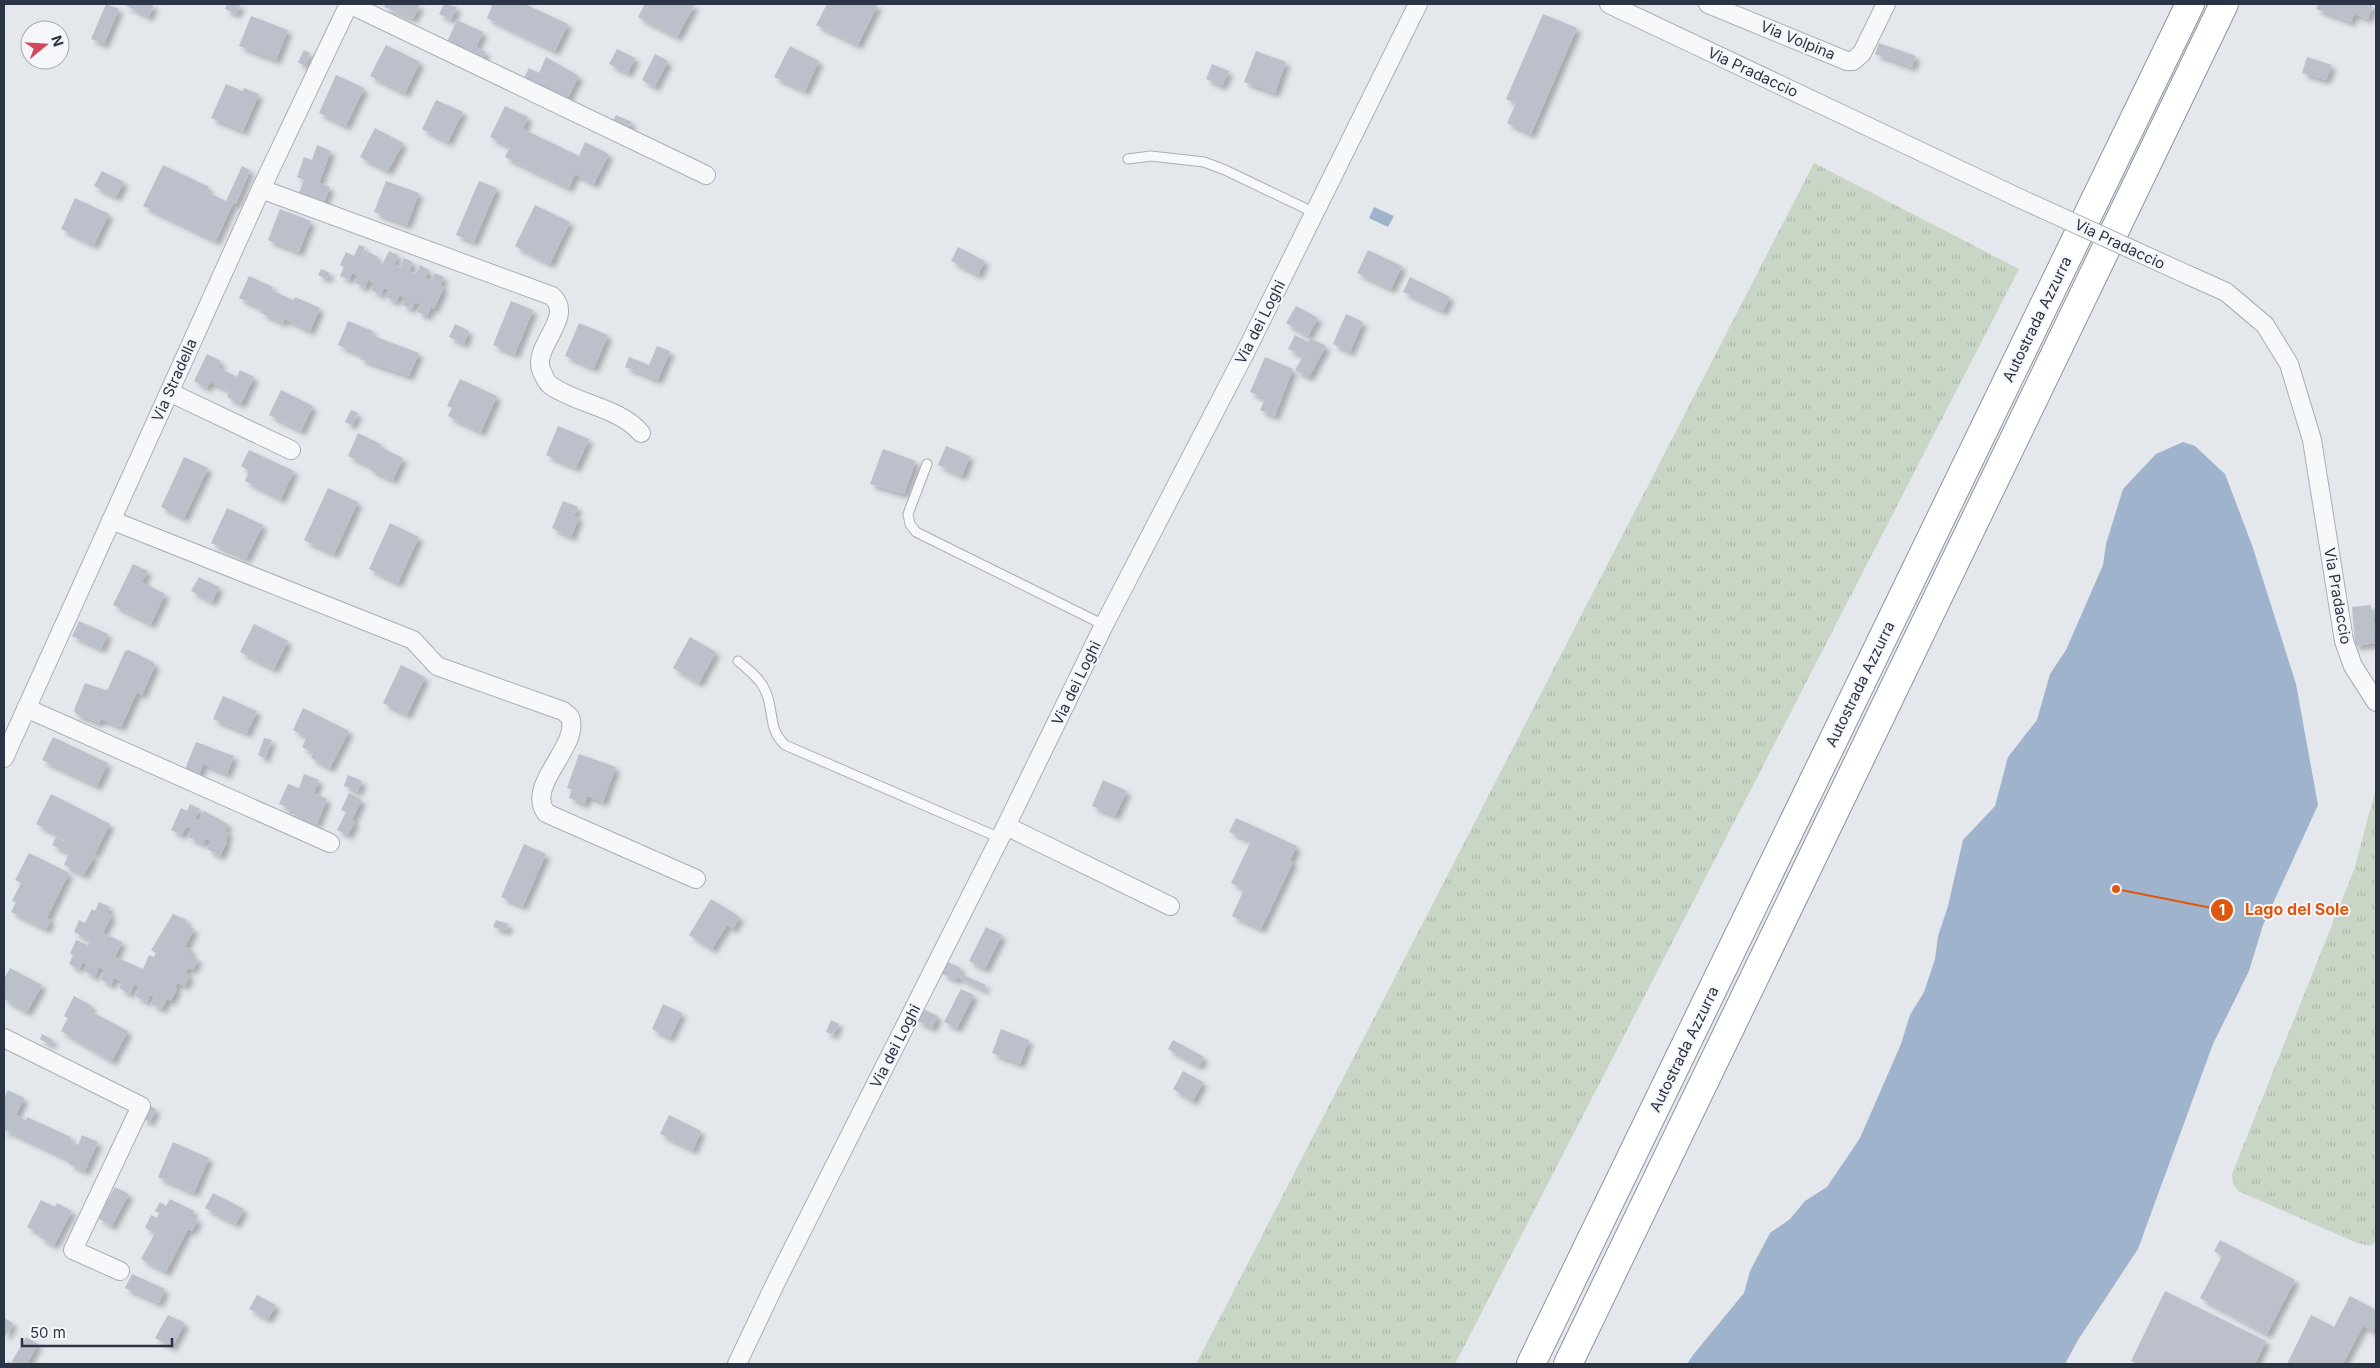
<svg xmlns="http://www.w3.org/2000/svg" width="2380" height="1368" viewBox="0 0 2380 1368" font-family="Inter,sans-serif">
<defs>
<pattern id="grass-tufts" width="24" height="20" patternUnits="userSpaceOnUse" patternTransform="scale(1.25)"><rect width="24" height="20" fill="#c9d6c5"/><path d="M3 7l-1-3M5 7V3M7 7l1-3M15 17l-1-3M17 17v-4M19 17l1-3" fill="none" stroke="#adb8ab"/></pattern>
<filter id="shadow"><feDropShadow dx="4.5" dy="4.5" stdDeviation="2.5" flood-color="#0004"/></filter>
</defs>
<rect width="100%" height="100%" fill="#e4e7ec"/>
<path fill="url(#grass-tufts)" d="M1814,163L2019,269L1455,1364H1196Z
M2376,788V1241L2371,1246L2357,1243L2238,1191L2233,1184L2232,1174L2354,870Z"/>
<path fill="#9fb4cc" d="M1374,207L1394,216L1388,227L1369,218Z
M2183,442L2195,446L2225,474L2252,545L2296,684L2318,805L2263,925L2249,971L2213,1044L2138,1249L2078,1340L2065,1364H1687L1693,1355L1744,1293L1750,1271L1770,1233L1790,1219L1805,1201L1827,1187L1860,1138L1901,1044L1910,1015L1924,992L1935,959L1938,936L1948,906L1963,840L1995,806L2008,757L2037,720L2050,674L2066,650L2103,565L2106,544L2123,489L2156,454Z"/>
<path fill="#bbc0ca" filter="url(#shadow)" d="M106,4L119,9L104,44L91,39Z
M123,4H154L149,17Z
M227,4H241L236,14L225,9Z
M386,4H420L413,19L384,7Z
M444,4L457,7L451,20L439,14Z
M486,4H525L568,24L555,51L487,18L492,6Z
M645,4H695L677,37L638,17Z
M827,4H878L858,45L816,25Z
M2318,4H2373L2368,19L2354,14L2351,22L2316,9Z
M1543,14L1577,28L1531,134L1507,123L1516,103L1506,99Z
M251,16L288,30L276,60L239,46Z
M457,20L483,32L476,47L486,52L481,61L446,44Z
M1879,43L1916,56L1912,67L1875,54Z
M386,45L420,62L405,93L370,76Z
M790,46L819,61L805,91L774,77Z
M617,49L635,58L628,73L609,64Z
M304,50L310,53L304,66L298,62Z
M1256,51L1286,62L1275,93L1244,82Z
M655,54L668,61L655,87L642,80Z
M546,57L579,76L566,101L522,82L529,68L539,73Z
M2307,57L2332,65L2326,80L2302,73Z
M1212,64L1229,71L1222,86L1206,79Z
M336,75L364,88L346,126L319,113Z
M226,84L243,91L244,88L259,94L243,131L211,118Z
M436,100L463,112L448,142L422,129Z
M505,106L528,117L523,129L579,156L585,142L609,154L594,184L575,174L569,188L505,157L510,147L490,137Z
M616,115L632,122L626,133L611,126Z
M375,128L403,143L388,171L360,157Z
M317,145L331,151L319,183L330,187L323,205L298,195L304,180L297,177L304,157L312,160Z
M163,165L209,187L207,192L226,201L242,166L250,170L236,204L233,203L216,241L143,206Z
M102,171L124,182L116,197L94,186Z
M386,181L419,193L407,225L374,212Z
M479,181L497,188L474,242L456,235Z
M75,198L109,214L94,245L61,229Z
M535,205L570,222L550,264L515,246Z
M280,209L311,221L299,252L268,240Z
M359,245L365,247L362,254L367,256L369,252L378,257L376,262L382,265L389,251L398,255L394,264L400,267L404,258L413,262L409,271L416,274L420,265L429,270L425,278L431,281L435,273L444,277L440,285L444,287L434,309L431,307L427,316L417,312L421,305L415,302L412,309L402,305L405,298L399,295L396,302L386,297L389,290L384,288L381,295L371,290L375,284L368,280L365,288L355,283L358,276L352,273L349,280L340,276L344,267L340,265L346,252L354,256Z
M958,247L985,261L978,275L951,261Z
M1368,250L1402,266L1391,289L1357,273Z
M321,269L330,273L326,279L318,275Z
M249,276L273,287L271,290L293,300L295,297L320,308L310,331L285,319L283,323L261,313L263,309L239,298Z
M1410,277L1450,297L1443,311L1403,292Z
M511,301L533,310L515,354L493,345Z
M1296,306L1318,318L1308,336L1286,323Z
M1346,314L1363,322L1350,352L1333,344Z
M348,321L373,331L371,335L419,353L409,376L360,359L362,355L338,345Z
M579,323L608,335L594,368L565,356Z
M455,324L469,331L464,344L449,337Z
M1295,335L1308,342L1310,338L1326,346L1309,377L1295,370L1303,356L1288,349Z
M657,346L670,351L658,380L625,367L629,357L649,365Z
M207,354L221,361L218,367L237,377L240,370L254,377L241,404L227,397L230,391L210,382L207,388L194,381Z
M1265,357L1293,369L1275,416L1260,410L1265,399L1250,392Z
M460,379L497,396L481,432L448,416L452,408L447,406Z
M281,390L313,406L301,431L269,415Z
M351,410L358,413L352,425L345,422Z
M558,426L589,439L576,468L546,455Z
M358,433L381,444L380,447L403,458L393,480L369,469L370,466L348,456Z
M946,446L970,456L962,476L938,465Z
M883,449L916,461L904,494L870,484Z
M249,450L294,471L281,499L245,481L249,471L241,466Z
M184,457L208,468L184,518L161,507Z
M328,488L358,502L334,554L304,540Z
M563,501L578,507L574,516L579,518L571,537L552,528Z
M227,508L263,525L246,559L211,543Z
M390,523L419,537L398,583L369,569Z
M133,564L148,571L142,582L165,594L151,624L113,605Z
M199,577L219,587L212,602L191,591Z
M2371,605V611H2373L2376,643L2355,646L2352,607Z
M79,621L108,634L101,649L72,636Z
M254,624L288,641L274,669L240,652Z
M690,637L716,652L699,683L673,668Z
M129,650L153,662L155,665L142,695L137,692L121,727L101,719L99,723L76,714L74,710L85,683L105,690L108,689L125,651Z
M401,665L425,677L407,715L383,703Z
M223,696L257,711L247,733L213,719Z
M303,708L349,731L330,768L311,758L313,753L302,747L307,737L293,730Z
M53,737L108,763L97,786L42,760Z
M264,738L272,740L265,758L258,755Z
M196,742L234,756L227,774L203,764L199,775L185,769Z
M579,754L616,767L603,802L587,796L585,804L569,798L572,790L567,788Z
M304,774L319,780L314,793L327,799L317,824L289,813L290,808L279,804L288,784L299,788Z
M348,775L362,781L358,792L344,786Z
M1103,780L1127,791L1115,816L1092,806Z
M349,793L362,800L352,820L355,822L348,835L337,830L346,812L341,810Z
M51,794L110,824L95,854L36,824Z
M190,804L200,809L195,819L199,821L204,811L228,824L225,831L229,833L225,841L227,842L220,856L207,849L211,841L206,839L203,844L188,837L192,829L186,827L182,835L171,830L181,808L187,811Z
M1236,818L1297,846L1290,860L1293,862L1261,929L1232,916L1244,889L1231,883L1251,841L1229,832Z
M56,837L94,856L84,875L64,865L69,853L52,845Z
M524,844L546,854L523,906L501,897Z
M29,853L69,873L47,918L51,920L46,929L11,912L16,902L12,901L21,883L15,880Z
M711,899L740,917L733,929L727,925L712,949L689,935Z
M99,902L110,907L107,913L112,915L103,933L122,942L115,957L143,969L149,955L154,957L156,953L151,950L173,914L187,920L185,924L194,929L185,947L192,950L189,955L198,959L193,970L188,968L185,973L190,975L185,986L177,983L175,988L177,989L171,1001L167,999L162,1009L151,1004L154,997L150,995L147,1002L135,996L140,987L134,984L130,994L119,988L122,982L114,978L111,985L100,979L105,970L99,967L95,977L84,971L87,965L83,962L79,969L69,964L73,955L70,954L76,940L88,945L90,940L74,932L79,920L85,923L92,909L95,911Z
M496,920L509,924L506,931L493,927Z
M986,927L1002,935L985,969L969,961Z
M948,962L961,968L959,973L986,985L984,990L957,977L956,980L942,974Z
M10,968L42,985L27,1012L4,999V979Z
M961,989L974,995L957,1028L944,1022Z
M74,996L92,1006L90,1011L128,1031L112,1061L61,1031L68,1018L64,1016Z
M663,1004L682,1013L670,1038L652,1029Z
M923,1009L938,1016L932,1028L917,1021Z
M831,1020L839,1024L833,1035L826,1032Z
M1001,1029L1029,1040L1020,1064L992,1053Z
M42,1034L53,1040L51,1045L40,1039Z
M1173,1040L1204,1057L1199,1066L1168,1049Z
M1183,1071L1203,1082L1193,1101L1173,1089Z
M8,1090L24,1098L16,1115L26,1120L27,1117L71,1137L69,1141L78,1145L82,1135L98,1142L85,1171L69,1164L70,1160L6,1130L4,1136V1098Z
M149,1105L156,1109L150,1122L142,1118Z
M669,1115L701,1131L693,1150L660,1134Z
M173,1142L209,1158L194,1193L158,1177Z
M115,1187L129,1194L112,1226L98,1218Z
M213,1193L244,1209L236,1224L205,1208Z
M170,1199L194,1211L191,1216L198,1220L192,1231L188,1229L166,1272L141,1259L155,1233L145,1228L151,1215L157,1218L159,1213L155,1211L160,1202L166,1206Z
M41,1200L55,1207L57,1203L72,1211L54,1245L39,1237L41,1234L27,1227Z
M2220,1240L2295,1280L2267,1334L2200,1298L2222,1256L2214,1251Z
M132,1274L165,1289L159,1303L125,1288Z
M2165,1291L2266,1341L2255,1364H2137L2131,1361Z
M257,1295L276,1305L268,1319L249,1309Z
M2350,1296L2376,1310V1326L2373,1331L2363,1326L2343,1364H2287L2311,1315L2334,1327Z
M168,1315L185,1323L172,1347L155,1338Z
M4,1318L13,1323L6,1336L4,1334Z
M26,1337L38,1344L27,1364H6L8,1361L11,1363Z"/>
<g fill="none" stroke-linecap="round" stroke-linejoin="round">
<defs>
<path id="lane" d="M1128,159L1151,156L1204,162L1225,170L1315,213
M927,464L908,514L910,524L916,532L1104,625
M738,661C747,669 760,678 765,690C775,711 767,728 785,745L1000,838"/>
<path id="street" d="M349,4L706,175
M1609,4L2021,199
M1708,4L1847,61H1853L1862,53L1886,4
M261,189L552,296C576,318 530,347 542,372C544,376 547,383 550,385C576,404 619,407 641,433
M2188,275L2226,292L2265,325L2289,364L2312,440L2344,641L2353,666L2376,702
M169,392L291,450
M111,520L413,640L437,666L563,711L570,717C581,746 525,785 546,813L696,879
M26,708L330,843
M4,758L261,189L349,4
M1006,826L1170,906
M4,1038L141,1106L73,1250L120,1271
M737,1364L777,1280L1006,826L1104,625L1245,353L1418,4"/>
<path id="highway" d="M1531,1364L2190,4
M1568,1364L2224,4"/>
</defs>
<use href="#lane" stroke="#a9aeb7" stroke-width="11"/>
<use href="#street" stroke="#a9aeb7" stroke-width="20"/>
<use href="#highway" stroke="#8b94a3" stroke-width="30"/>
<use href="#lane" stroke="#f7f8fa" stroke-width="9"/>
<use href="#street" stroke="#f7f8fa" stroke-width="18"/>
<use href="#highway" stroke="#fff" stroke-width="28"/>
<defs>
<path id="street-bridge" d="M2021,199L2188,275"/>
</defs>
<use href="#street-bridge" stroke="#a9aeb7" stroke-width="20" stroke-linecap="butt"/>
<use href="#street-bridge" stroke="#f7f8fa" stroke-width="18"/>
</g>
<g text-anchor="middle" dominant-baseline="central" stroke-width="4" stroke-linejoin="round" paint-order="stroke">
<g font-size="15" fill="#2b3445" stroke="#f4f6f9">
<text transform="translate(1798 40) rotate(22)">Via Volpina</text>
<text transform="translate(1753 72) rotate(25)">Via Pradaccio</text>
<text transform="translate(2120 244) rotate(25)">Via Pradaccio</text>
<text transform="translate(2037 319) rotate(-64)">Autostrada Azzurra</text>
<text transform="translate(1260 322) rotate(-63)">Via dei Loghi</text>
<text transform="translate(174 380) rotate(-66)">Via Stradella</text>
<text transform="translate(2338 596) rotate(80)">Via Pradaccio</text>
<text transform="translate(1076 683) rotate(-64)">Via dei Loghi</text>
<text transform="translate(1860 684) rotate(-64)">Autostrada Azzurra</text>
<text transform="translate(895 1046) rotate(-63)">Via dei Loghi</text>
<text transform="translate(1684 1049) rotate(-64)">Autostrada Azzurra</text>
</g>
</g>
<path fill="none" stroke="#df570f" stroke-width="2" d="M2116 889L2222 910"/>
<g fill="#df570f" stroke="#f4f6f9" stroke-width="2">
<circle cx="2116" cy="889" r="5"/>
<circle cx="2222" cy="910" r="12"/>
</g>
<g font-size="15" text-anchor="middle" font-weight="bold" fill="#fff">
<text x="2222" y="915">1</text>
</g>
<g font-size="16" text-anchor="middle" font-weight="bold" fill="#df570f" stroke="#f4f6f9" stroke-width="4" stroke-linejoin="round" paint-order="stroke">
<text x="2297" y="915">Lago del Sole</text>
</g>
<rect width="2380" height="1368" fill="none" stroke="#2b3445" stroke-width="10"/>
<g transform="translate(45 45) rotate(72)"><circle r="24" fill="#f4f6f9" stroke="#a4a8b1"/>
<path d="M0-4L9 19L0 12L-9 19Z" fill="#d1495b"/>
<text y="-8" font-size="14" font-weight="bold" text-anchor="middle" fill="#2b3445">N</text>
</g>
<path d="M22 1338v8h150v-8" fill="none" stroke="#2b3445" stroke-width="2.5"/>
<text x="30" y="1338" font-size="15" fill="#2b3445" stroke="#f4f6f9" stroke-width="4" paint-order="stroke">50 m</text>
</svg>
